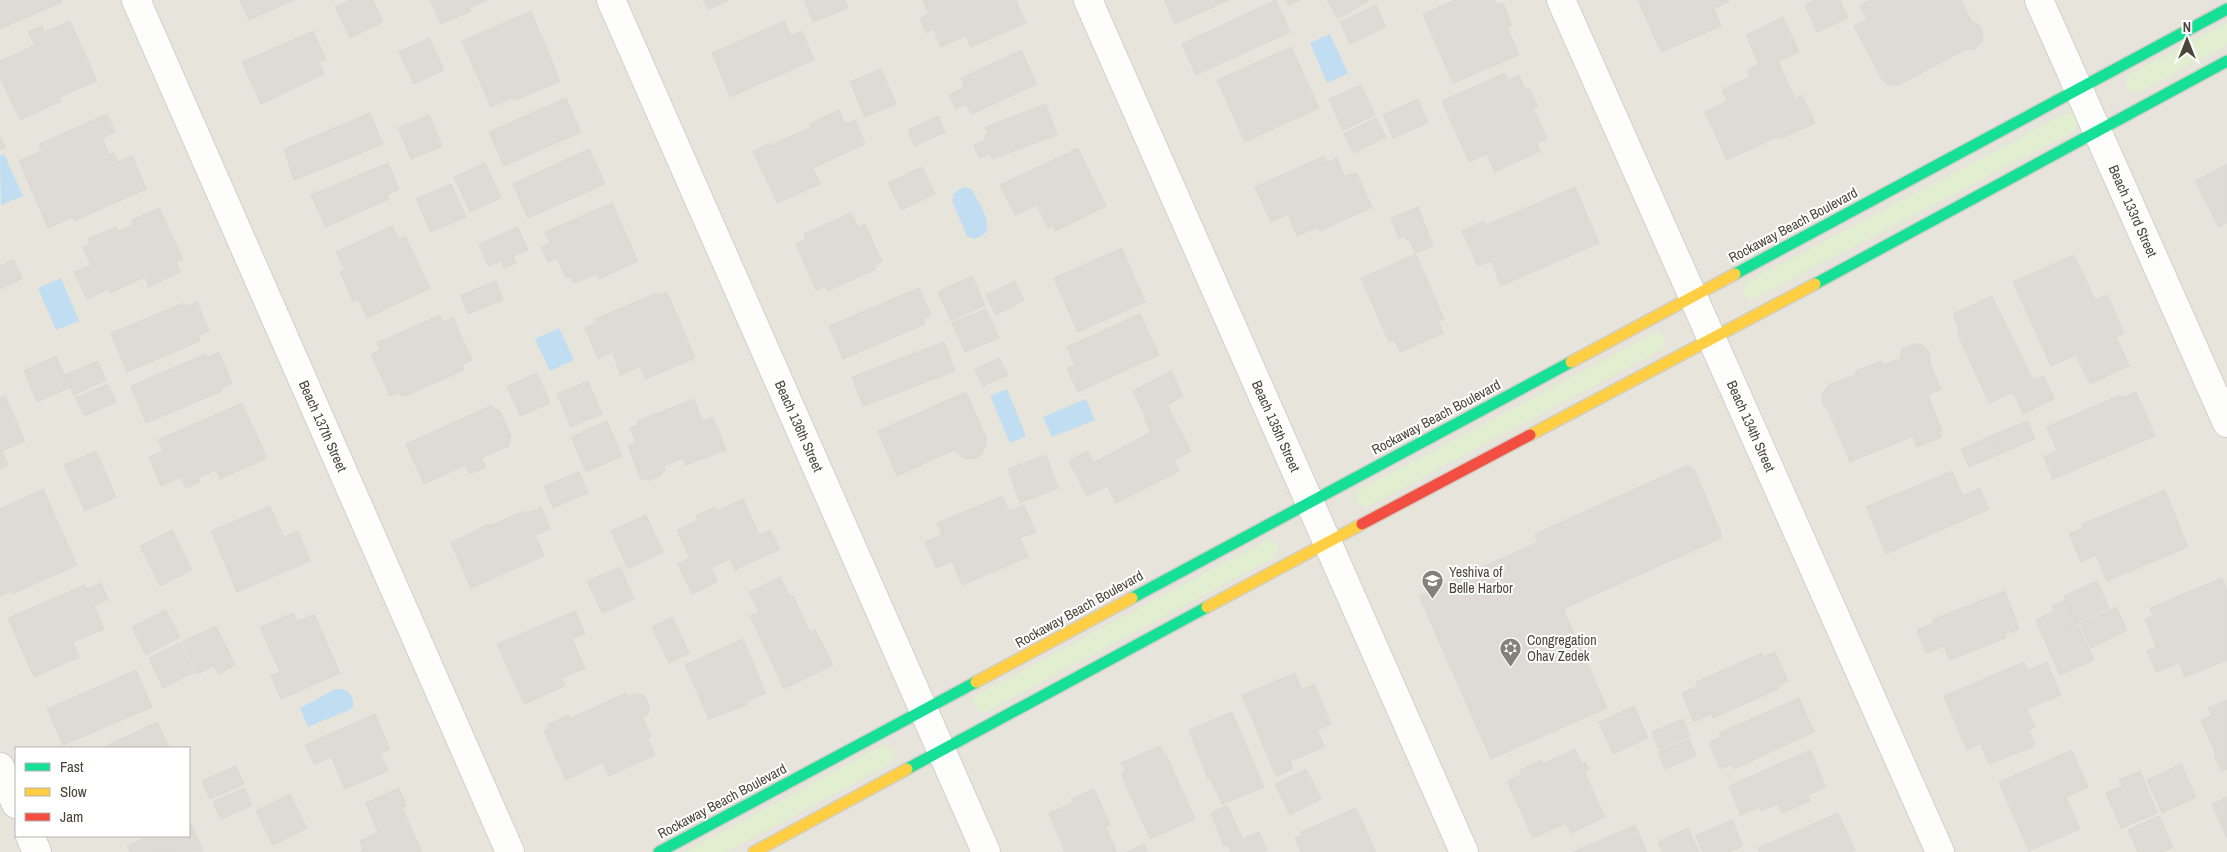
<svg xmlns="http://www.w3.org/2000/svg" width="2227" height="852" viewBox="0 0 2227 852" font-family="'Archivo Narrow',sans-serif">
<rect width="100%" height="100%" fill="#f4f2ee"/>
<path fill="#e7e4dc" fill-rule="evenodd" d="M0,0H2227V852H0ZM16,748H189V836H16Z"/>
<path fill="#e1eecf" d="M2227,23V45L2137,93C2127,91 2125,85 2127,76Z
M2065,114H2072C2077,120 2079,123 2075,131L1752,299L1747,298L1743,294L1744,284Z
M1655,333H1660C1665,339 1666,343 1662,349L1367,507L1361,505L1357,502L1358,491Z
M1267,540L1277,545L1276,556L985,712H979L973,702L975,696Z
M882,746L888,747L893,750L894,757L890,764L726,852H685Z"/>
<path fill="#c0ddf1" d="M1330,34L1348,73L1327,83L1310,43Z
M4,154L23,196L1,205L0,156Z
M965,187L972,190C980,206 1001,233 974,239L967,236L952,201L953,195L958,190Z
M61,278L79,321L56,330L38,288Z
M559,328L574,360L550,371L535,339Z
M1007,389L1026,436L1010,443L990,396Z
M1086,399L1095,420L1052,437L1043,417Z
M336,689C348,688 354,695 353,707L349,710L308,727L300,708Z"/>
<path fill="#dedbd6" stroke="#dcd9d4" d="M0,0H61L62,2L0,29Z
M240,0H294L249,20Z
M350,0H373L383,22L350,38L335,7Z
M430,0H487L469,8L471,11L441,24Z
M703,0H729L708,10Z
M804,0H845L848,8L813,22Z
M927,0H1016L1026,23L971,47L966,36L941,47L934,29L926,33L920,18L929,14L923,1Z
M1164,0H1229L1175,24Z
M1276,0L1290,32L1196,75L1182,44Z
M1286,0H1300L1289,6Z
M1327,0H1367L1368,1L1338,19Z
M1455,0H1495L1497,5L1503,3L1512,25L1507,27L1519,55L1453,83L1423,14Z
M1638,0H1728L1729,2L1714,8L1721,26L1661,52Z
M1815,0H1840L1848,18L1817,32L1805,5Z
M1870,0H1944L1945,3L1950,0H1961L1972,22L1978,24L1982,30L1983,41L1975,49L1964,50L1899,85H1889L1883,81L1854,26L1867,19L1859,5Z
M1376,5L1386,27L1350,44L1340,22Z
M531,11L560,81L516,100L515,97L491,107L462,41Z
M1783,17L1799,52L1778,61L1795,99L1802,95L1815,123L1780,139L1779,136L1727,160L1705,112L1728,101L1722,90L1750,77L1747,70L1759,64L1746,35Z
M70,21L97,81L59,97L61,101L20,120L0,77V61L35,45L28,32L42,26L44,33Z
M784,21L791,36L802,31L814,60L730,97L712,53Z
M313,31L326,59L319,62L324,74L261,104L242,62Z
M429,38L444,70L414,84L399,52Z
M1291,47L1319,108L1245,142L1217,80Z
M1021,50L1037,84L972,114L966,104L956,109L949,95L965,87L961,78Z
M881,69L896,104L865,117L850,82Z
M1505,73L1508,80L1519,75L1525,90L1529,88L1538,106L1533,108L1547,139L1537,143L1540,151L1495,172L1487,154L1469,162L1442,101Z
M1361,85L1375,115L1343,130L1329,99Z
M566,98L581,132L504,166L489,132Z
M1418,99L1428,123L1393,138L1383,115Z
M1046,104L1057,135L992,159L990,154L979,158L974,145L986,140L984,135L988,134L985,127Z
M839,110L845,124L855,120L865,144L813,168L820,184L777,203L753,151L768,144L770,146L811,127L810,124Z
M370,113L383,144L294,180L284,149Z
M107,114L115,132L102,138L109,155L114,153L118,162L132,156L146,189L74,221L73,217L48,228L19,161L42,151L39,144Z
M429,115L442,146L411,159L398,128Z
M938,116L945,132L915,146L908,130Z
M1376,118L1386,137L1354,153L1344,134Z
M0,136L6,147L0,150Z
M1078,148L1106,206L1055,231L1054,226L1048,228L1037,205L1015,215L1000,185Z
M589,149L605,184L528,218L513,184Z
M1324,156L1326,163L1337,158L1345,177L1356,172L1372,207L1320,231L1318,227L1297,236L1288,214L1271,222L1255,187Z
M388,163L399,189L387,195L389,199L326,227L311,195Z
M485,163L501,198L470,212L454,177Z
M2227,164V223L2219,227L2195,181Z
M922,167L935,194L901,210L888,183Z
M451,184L466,217L431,232L416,199Z
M1575,187L1599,243L1501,286L1491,261L1478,266L1462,231L1484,221L1486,225Z
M612,203L638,261L599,279L596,274L574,283L571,276L566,278L557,258L548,262L541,247L550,243L545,232Z
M1418,207L1433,246L1415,253L1409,239L1406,240L1405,236L1399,239L1391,218Z
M159,208L183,259L176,262L180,272L149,287L145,277L110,293L108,289L87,299L74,272L91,265L83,248L90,244L88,239L116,227L118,232L133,225L132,220Z
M851,213L858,227L865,224L882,262L875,265L876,269L828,291L826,286L816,290L796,244L806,239L804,234Z
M392,226L398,239L405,236L430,288L367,318L358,299L353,301L340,272L345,270L336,252Z
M518,227L528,250L513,256L516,263L504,268L501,261L488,266L479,244Z
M1122,248L1145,302L1078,332L1054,278Z
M1416,254L1444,319L1438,321L1444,333L1400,352L1394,340L1389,342L1361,278Z
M2074,255L2095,300L2107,295L2124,333L2116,337L2129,366L2090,384L2076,355L2051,366L2013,282Z
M13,260L22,279L0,289V266Z
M972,276L985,305L951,321L938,292Z
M496,281L503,300L468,314L461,295Z
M1015,281L1024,300L996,315L986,295Z
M919,288L931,315L923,319L925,324L843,359L829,326Z
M667,292L695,358L645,379L640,366L621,375L612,352L598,359L585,328L597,322L596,319L656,293L657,295Z
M1992,296L2033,380L2044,376L2054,399L2023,414L2013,392L1989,403L1957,332L1960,331L1953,314Z
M197,302L209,331L198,336L200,341L127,372L111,333L184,303L185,307Z
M986,309L999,338L965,352L952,323Z
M1140,314L1159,355L1078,392L1067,368L1075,365L1067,347Z
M440,315L443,322L453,318L472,360L462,365L464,370L402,397L399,392L390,396L371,354L380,350L377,343Z
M944,342L955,371L863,406L852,377Z
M1913,344L1922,345L1928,350L1930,354V364L1941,389L1928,395L1942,431L1939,432L1941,437L1917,447L1913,436L1850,462L1829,412L1823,404L1822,398L1824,391L1830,384L1856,375L1855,371L1882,361L1883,365L1900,359L1902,349Z
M219,352L232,383L221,388L222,391L146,423L131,386L206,354L207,358Z
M56,356L70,387L37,402L24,371Z
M999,358L1008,375L983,386L975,369Z
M98,361L106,380L74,395L65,375Z
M1171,371L1183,396L1167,405L1191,451L1174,460L1179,471L1116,503L1107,486L1087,496L1069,461L1087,451L1095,465V462L1151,432L1144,418L1146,417L1133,391Z
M537,373L550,403L520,416L507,386Z
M588,381L602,414L571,427L557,394Z
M108,384L116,402L84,416L76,398Z
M966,392L986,437V445L982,454L976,458L965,459L954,450L897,476L878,431Z
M2136,392L2155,436L2053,479L2044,457L2057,451L2047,427L2120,395L2121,398Z
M5,396L25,441L2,451L8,465L0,469V398Z
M694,399L702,421L713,417L726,450L686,465L683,458L664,466L665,471L662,472V475L648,481L647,478L641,480L628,446L636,443L630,428L638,425L637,421Z
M242,403L267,458L220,479L216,470L198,478L200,482L186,488L180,477L161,486L149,457L163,451L158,440Z
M490,406L500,411L511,436L509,446L481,458L486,467L470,474L466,465L424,484L406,444Z
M607,421L622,456L586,472L571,437Z
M2028,421L2035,439L2002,453L1993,435Z
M1993,435L2002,453L1969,467L1961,449Z
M96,451L116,497L85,511L64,465Z
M1046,455L1058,488L1020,503L1008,469Z
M1688,465L1694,469L1721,533V538L1563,609L1607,708L1491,759L1419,596L1538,542L1535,534Z
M1952,471L1963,496L1980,488L1989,509L1886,554L1866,507Z
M579,472L588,493L553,508L544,486Z
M43,489L77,565L12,594L11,591L0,596V509Z
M2165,490L2188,547L2107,581L2096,555L2081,562L2069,534L2084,528L2082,524Z
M1002,496L1009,511L1024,505L1036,532L1020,538L1028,557L962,585L952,561L936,568L925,542L942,535L937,523Z
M743,499L759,535L770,530L780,549L735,570L730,559L711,568L717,582L692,594L678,564L690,558L677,530L698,520L696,516L715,507L717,511Z
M270,506L284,537L298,531L310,561L237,592L211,531Z
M541,507L550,529L535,535L544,556L471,588L451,543L488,524L489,526L524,511L526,514Z
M646,515L663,552L628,569L611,531Z
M172,530L192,570L160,586L140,546Z
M620,567L634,599L602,613L587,581Z
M780,577L790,597L793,596L810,632L815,630L833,665L784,689L750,616L759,612L749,592Z
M2222,578L2227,590V660L2185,677L2179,663L2156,672L2147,651L2157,647L2145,619L2153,616L2150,608Z
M2097,581L2109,608L2077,623L2064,596Z
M101,583L108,599L94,606L104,629L73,642L79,657L34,677L8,618L85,585L87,589Z
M2005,591L2019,629L2004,634L2006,638L1949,660L1944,646L1926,653L1917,630L1934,623L1932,620Z
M2066,600L2076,623L2043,637L2036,620L2055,611L2052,606Z
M2116,607L2127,630L2091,648L2080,624Z
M166,610L180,637L146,655L132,627Z
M575,611L585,634L572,639L585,668L561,678L565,686L524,704L497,644Z
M293,613L297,622L314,614L340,673L281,699L271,676L280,672L260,627Z
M672,617L689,653L669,663L652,627Z
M2077,623L2094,660L2060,675L2044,639Z
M216,626L235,665L218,674L214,666L197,674L182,642Z
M743,639L766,693L745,702L747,705L709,719L685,665Z
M180,643L194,672L163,688L149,658Z
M1775,652L1788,681L1777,686L1778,689L1713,718L1711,714L1694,722L1682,693L1698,686L1696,682L1762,653L1764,657Z
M2024,662L2028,670L2047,662L2061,695L2027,709L2035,727L2029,730L2035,746L1989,764L1980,744L1967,750L1944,696Z
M136,670L152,707L63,745L47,709Z
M1295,673L1302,690L1314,684L1331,724L1317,730L1325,747L1290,761L1293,769L1276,776L1242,695Z
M626,693L628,697L638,693L645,696L649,706L648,714L642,717L651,736L647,738L655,755L609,776L603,762L566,780L544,731L549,729L547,725L568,715L569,719Z
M1799,698L1814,732L1734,769L1732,764L1720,769L1709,742L1721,737L1719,733Z
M2227,700V769L2221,771L2214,755L2216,754L2201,721L2212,715L2208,708Z
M1634,706L1648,738L1613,754L1599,722Z
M1232,712L1264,787L1222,804L1210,778L1208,779L1189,730Z
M375,714L390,749L380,753L388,771L345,789L331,757L314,764L305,745Z
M1683,719L1690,736L1659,749L1652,732Z
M157,722L170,748H102Z
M1689,739L1696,756L1665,769L1658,752Z
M1160,746L1164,755L1166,754L1195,819L1150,839L1121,774L1126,772L1121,763Z
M1575,749L1582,764L1585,762L1589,769L1584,772L1605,817L1571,833L1566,823L1533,838L1507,781L1522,774L1520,770L1541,760L1542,764Z
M1810,750L1826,787L1808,795L1810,801L1782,813L1778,804L1761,811L1759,807L1741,815L1729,786Z
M2072,750L2088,787L2066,797L2080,829L2029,851L1999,782Z
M2181,764L2196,797L2162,813L2147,780Z
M236,766L244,784L210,799L202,781Z
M1306,769L1321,799L1290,815L1275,784Z
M2140,771L2157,813L2121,828L2106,793L2122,786L2119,780Z
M244,788L252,805L221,819L213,802Z
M399,788L406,806L402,808L422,852H360L363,849L360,841L378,832L366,803Z
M1094,789L1110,825L1106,827L1117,852H1065L1049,813L1073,803L1071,799Z
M290,794L307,828L273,845L256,811Z
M2227,797V838L2212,804Z
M1227,805L1242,837L1224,846L1211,813Z
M1356,808L1376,852H1301L1295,838L1302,835L1301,832Z
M1838,813L1855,850L1850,852H1760L1758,848Z
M2159,816L2173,847L2163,852H2138L2128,830Z
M189,820L203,851L130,852L127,846L150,836H189Z
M1732,820L1743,846L1729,852H1703L1695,836Z
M1635,825L1647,852H1573Z
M1688,828L1699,852H1663L1658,842Z
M1259,832L1267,850L1262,852H1231L1228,845Z
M1144,844L1147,852H1126Z"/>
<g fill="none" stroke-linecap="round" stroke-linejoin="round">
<defs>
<path id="street" d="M136,0L510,852
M611,0L986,852
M1088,0L1464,852
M1561,0L1940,852
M2039,0L2227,423
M0,767L16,804
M30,836L37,852"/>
<path id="fast" d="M1735,274L2227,9
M1815,284L2227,61
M1132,598L1571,362
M907,769L1207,607
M659,852L976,682"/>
<path id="slow" d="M1571,362L1735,274
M1530,435L1815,284
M1207,607L1362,524
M976,682L1132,598
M754,852L907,769"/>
<path id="jam" d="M1362,524L1530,435"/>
</defs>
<use href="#street" stroke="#d2d0cb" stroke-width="30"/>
<use href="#fast" stroke="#d3cfc5" stroke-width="14"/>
<use href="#slow" stroke="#d3cfc5" stroke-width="14"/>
<use href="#jam" stroke="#d3cfc5" stroke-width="14"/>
<use href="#street" stroke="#fdfdfc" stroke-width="28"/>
<use href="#fast" stroke="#16e098" stroke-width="11"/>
<use href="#slow" stroke="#ffcf43" stroke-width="11"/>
<use href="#jam" stroke="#f24e42" stroke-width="11"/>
</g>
<defs>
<symbol id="school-pin" viewBox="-11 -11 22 30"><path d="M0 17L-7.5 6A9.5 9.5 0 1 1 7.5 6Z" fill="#868178" stroke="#fff"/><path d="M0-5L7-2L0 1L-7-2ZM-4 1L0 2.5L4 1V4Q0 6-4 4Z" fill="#fff"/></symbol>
<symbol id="synagogue-pin" viewBox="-11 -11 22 30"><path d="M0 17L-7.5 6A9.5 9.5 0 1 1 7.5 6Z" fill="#868178" stroke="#fff"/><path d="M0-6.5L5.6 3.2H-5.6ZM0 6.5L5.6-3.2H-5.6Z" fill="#fff"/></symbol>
</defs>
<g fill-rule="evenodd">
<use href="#school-pin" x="1420" y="568" width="25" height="34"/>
<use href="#synagogue-pin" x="1498" y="636" width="25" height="34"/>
</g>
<g text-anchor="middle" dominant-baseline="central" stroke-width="4" stroke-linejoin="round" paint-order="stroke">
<g font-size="14" fill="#4b4439" stroke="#fff">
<text transform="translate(2133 211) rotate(66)">Beach 133rd Street</text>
<text transform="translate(1793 225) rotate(-28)">Rockaway Beach Boulevard</text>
<text transform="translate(1436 417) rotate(-28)">Rockaway Beach Boulevard</text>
<text transform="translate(323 426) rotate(66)">Beach 137th Street</text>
<text transform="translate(799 426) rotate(66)">Beach 136th Street</text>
<text transform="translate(1276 426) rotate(66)">Beach 135th Street</text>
<text transform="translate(1751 426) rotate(66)">Beach 134th Street</text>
<text transform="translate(1079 609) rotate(-29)">Rockaway Beach Boulevard</text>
<text transform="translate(722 801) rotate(-28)">Rockaway Beach Boulevard</text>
</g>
<g font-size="14" fill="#4b4439" stroke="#fff" text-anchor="start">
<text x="1449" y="572">Yeshiva of<tspan x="1449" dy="16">Belle Harbor</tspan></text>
<text x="1527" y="640">Congregation<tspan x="1527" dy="16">Ohav Zedek</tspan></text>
</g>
</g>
<rect x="15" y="747" width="175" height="90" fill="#ffffff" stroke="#b7b4b0"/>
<rect x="25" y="763" width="25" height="8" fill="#16e098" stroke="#b7b4b0"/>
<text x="60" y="772" font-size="15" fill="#4b4439">Fast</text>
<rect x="25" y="788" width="25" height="8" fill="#ffcf43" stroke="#b7b4b0"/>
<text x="60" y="797" font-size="15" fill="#4b4439">Slow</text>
<rect x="25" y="813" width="25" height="8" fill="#f24e42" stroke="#b7b4b0"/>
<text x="60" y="822" font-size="15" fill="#4b4439">Jam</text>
<g transform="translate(2187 40)" stroke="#ffffff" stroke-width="4" paint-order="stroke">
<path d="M0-4L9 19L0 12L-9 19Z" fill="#4b4439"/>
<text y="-8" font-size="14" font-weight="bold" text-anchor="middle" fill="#4b4439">N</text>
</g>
</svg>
